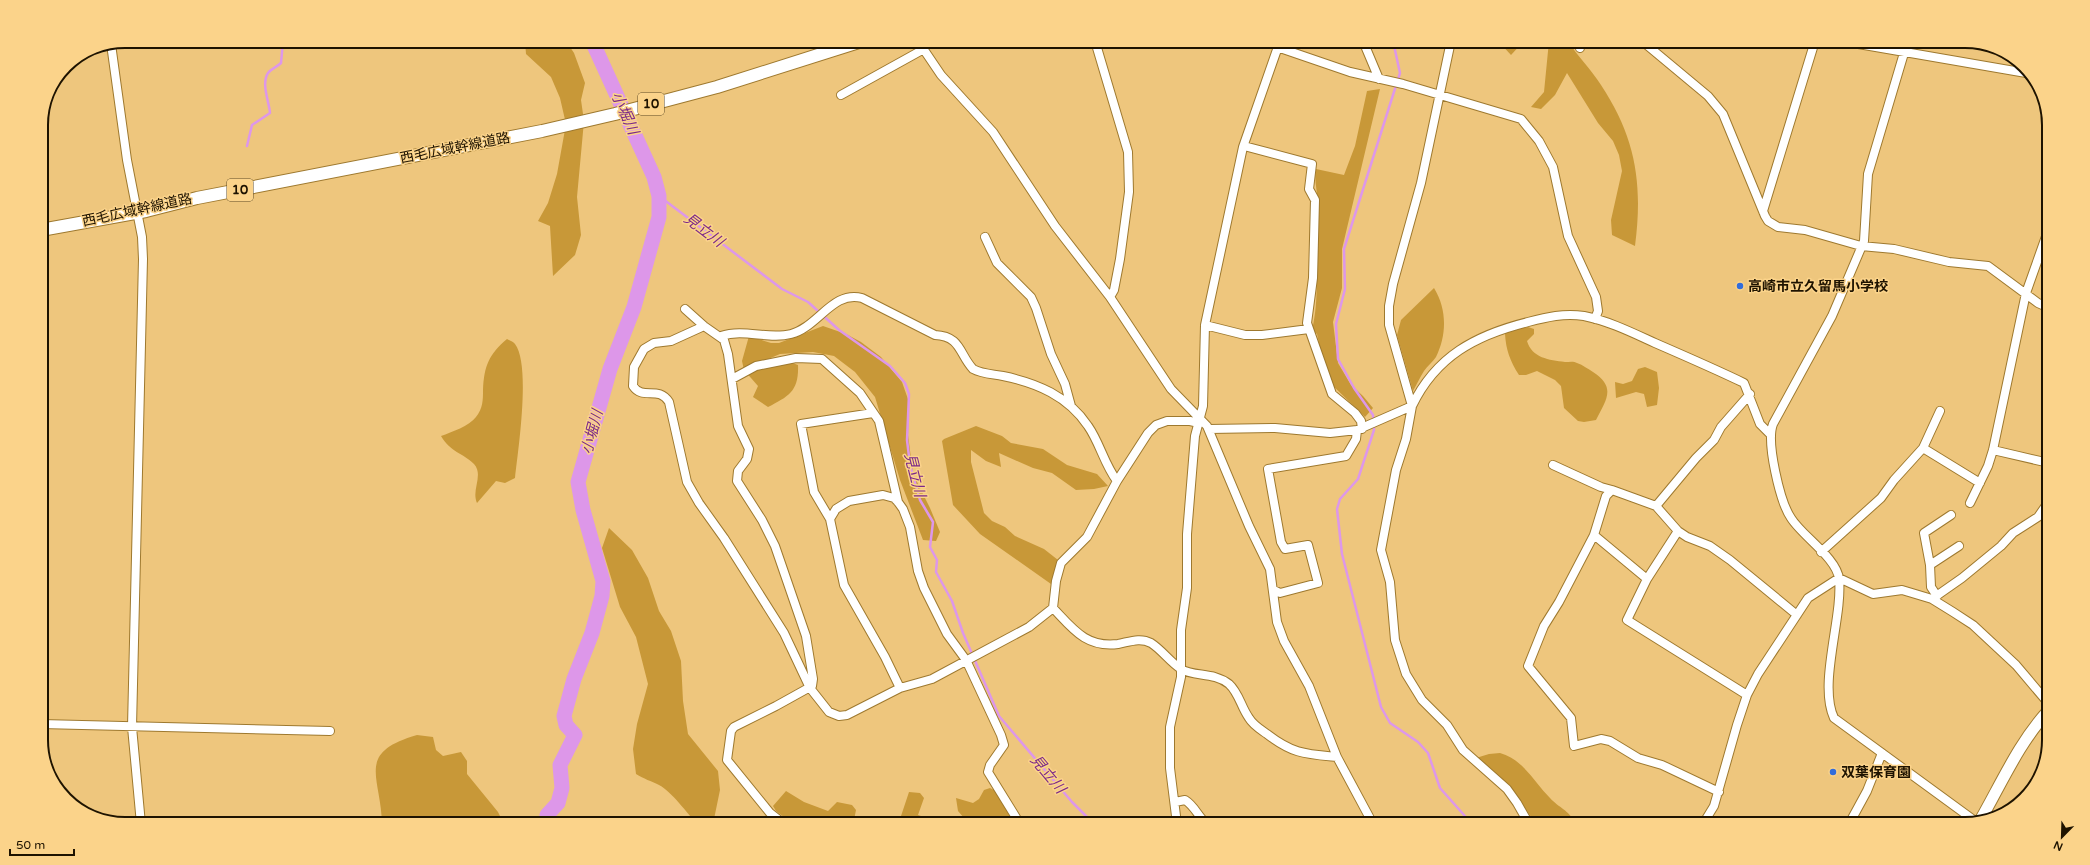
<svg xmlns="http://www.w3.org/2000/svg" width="2090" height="865" viewBox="0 0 2090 865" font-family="'Varela Round','Noto Sans JP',sans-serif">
<rect width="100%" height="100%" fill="#eec67d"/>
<path fill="#c89838" d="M525,41H566L574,53L585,83L581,100L584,121L577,197L581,235L575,255L553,276L550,226L538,221L548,203L557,174L566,124L560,98L551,77L526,54Z
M1498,41H1524L1511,55Z
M1549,41H1568C1578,57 1591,69 1601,85C1636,138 1643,184 1635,246L1612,235L1611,220L1622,171L1619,155L1613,141L1598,123L1567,73L1555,95L1541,109L1531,107L1544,92Z
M1380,89L1342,249V288L1333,322L1338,363L1351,385L1363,396L1373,408L1365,417L1327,380L1317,334L1312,330C1319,299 1316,276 1316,245C1317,231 1318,216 1318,202C1317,190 1314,180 1316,169L1344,175L1355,146L1367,91Z
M1434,288C1447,309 1447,335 1436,357C1433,362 1427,366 1424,371C1420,377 1417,384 1413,391L1397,335L1401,320Z
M823,326L846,334L861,342L881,357L902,382L909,402L908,435L913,474L930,508L940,532L936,541L923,540L900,480L875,397L855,372L834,356L813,352L780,354L766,360H784L798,365C799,391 789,396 768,407L753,397L758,386L744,370L742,361L749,336L771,343H779Z
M1528,327L1534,329V334L1527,341C1532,358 1549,360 1565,362C1569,362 1574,361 1577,363C1583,365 1588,369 1593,372C1616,387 1607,399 1596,420L1584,422L1578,421L1564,408L1561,386L1555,380L1537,371L1526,375H1519C1510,361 1506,350 1505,334L1509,330Z
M507,339C509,340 514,342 515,344C531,365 518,451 515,478L505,483L496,481L477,503C471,490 484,475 474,464C463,453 450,452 441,436C452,432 469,426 476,417C483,408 483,400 483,390C484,366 489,354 507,339Z
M1645,367L1657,372L1659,388L1657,405L1647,407L1644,394L1636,392L1616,398L1615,382L1623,384L1632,381L1638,369Z
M976,426L1002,436L1011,443L1043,449L1067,465L1097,474L1108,486L1094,489L1076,490L1052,473L1033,468L999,453L1001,467L986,461L971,450V462L984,513L992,521L1005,527L1015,536L1044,549L1058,560L1051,584L980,534L953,505L942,441L944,439Z
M609,528L632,550L648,578L659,611L671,631L681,661L683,701L688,734L718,771L720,790L714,819L710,824H697C688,814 671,791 659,785C651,781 644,779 636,774L633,749L637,724L648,684L636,637L620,607L602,548Z
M417,735L433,737L436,750L443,756L461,752L467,761V774L498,812L504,824H382C381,776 355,753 417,735Z
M1500,753C1524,760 1534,782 1550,798C1560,809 1567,808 1576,824H1536L1518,798L1487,766L1476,758L1489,754Z
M990,788L996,791L1010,813L1008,824H962L964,818L958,811L956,798L973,803L979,799L984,790Z
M786,791L804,802L828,811L837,802L852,805L856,810L854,820L864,824L886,816H901L909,792L920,793L924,798L918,815L945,824H793L776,811L773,806Z"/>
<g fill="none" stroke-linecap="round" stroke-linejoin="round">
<path stroke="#dd97e9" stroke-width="2.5" d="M1393,41L1400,73L1344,249L1345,289L1336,324L1338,359L1354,388L1373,415L1374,430L1358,479L1340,499L1337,509L1342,554L1381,707L1390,723L1418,742L1428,753L1440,788L1472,824
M247,146L252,125L270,113C269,101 261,84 268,73C271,69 278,66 281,63L283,41
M659,196L782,289L808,302L839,330L890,366L905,383L909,394L907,440L910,465L920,500L933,522L930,547L937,560L936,572L952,601L963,633L999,716L1072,802L1094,824"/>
<path stroke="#dd97e9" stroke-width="15" d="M546,824L547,815L558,803L562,788L560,765L575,735L566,725L564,716L574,679L592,633L602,596L603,581L583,510L578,482L610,369L634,307L659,217V196L654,177L592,41"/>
<defs>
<path id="minor" d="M918,41L941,75L993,132L1055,226L1110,297L1171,389L1207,426L1249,526L1270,569L1277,622L1284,641L1309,686L1337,757L1373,824
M1095,41L1128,152L1129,192L1120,259L1114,290L1110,297
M1363,41L1379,79
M1451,41L1421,183L1393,284L1389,306V325L1412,406L1406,439L1396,470L1381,550L1390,582L1395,640L1406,674L1422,700L1447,725L1463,750L1507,789L1517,803L1529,824
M1642,41L1708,96L1723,114L1765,216L1768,221L1778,227L1805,230L1861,246L1894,249L1949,262L1988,266L2038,303L2049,308
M1841,41L2032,74
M111,44L127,160L142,237L143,259L132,727L141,824
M1277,47L1350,72L1403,84L1521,119L1539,141L1553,167L1568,236L1596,297L1598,311L1595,319
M1580,48L1581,41
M1904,53L1868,174L1864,241L1832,316L1773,424C1766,442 1780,502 1791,518C1802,536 1837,558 1839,579C1843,617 1818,684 1834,718L1975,821
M841,95L924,49
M1244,146L1312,164L1309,189L1315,200L1313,278L1307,323L1332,394L1355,413L1361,421L1362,429
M1763,211L1815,41
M985,237L997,263L1031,297L1036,308L1051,354L1065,384L1071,406
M685,309L704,326L724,340L728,354L738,426L749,449L747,459L738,471L737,481L762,520L775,546L806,636L813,679L812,686L776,706L734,727L731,731L727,760L770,813L784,824
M1205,325L1245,335H1262L1309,329
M704,326L671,341L654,343L644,349L634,367L633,386C643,401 658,385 669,402L687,482L699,503L724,538L784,633L810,688L829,712L839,716L847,715L900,688L932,679L1029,627L1053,608L1056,581L1061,563L1087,537L1117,481L1148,433L1156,425L1167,421H1190L1199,423
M721,336C744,328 768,340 791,334C818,327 833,290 862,298L935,335C961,336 959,354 973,369C982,374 993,374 1003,376C1037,383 1068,396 1088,426C1100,443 1104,464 1117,481
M732,379L756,366L796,358L822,359L860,393L879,421L898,502
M1209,429L1275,428L1330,433L1357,430L1412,406C1436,356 1476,335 1528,322C1547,317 1564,313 1584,316C1609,321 1633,333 1655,343C1685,356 1715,369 1744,383L1760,424L1770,434
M1923,448L1980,483
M1993,450L2049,463
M1553,465L1601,487L1612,490
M1970,503L1988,466L1993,450L2026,293L2049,228
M1656,506L1696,458L1714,440L1721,427L1750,394
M830,519L814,492L801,424L873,413
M1678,531L1647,579L1627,620L1747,695
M1594,535L1647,579
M1821,552L1881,498L1894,480L1923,448L1940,411
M1930,565L1924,533L1951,515
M1274,590L1280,593L1318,583L1308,545L1285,549L1281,542L1268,469L1346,456L1356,439L1357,430
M1937,596L1931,587L1930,565L1959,546
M1932,599L1962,578L2001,546L2013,533L2038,517L2049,501
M1053,608C1073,629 1086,648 1118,644C1129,642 1140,637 1151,643C1162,650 1170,662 1181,669C1194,677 1214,672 1229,684C1239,693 1241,707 1249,718C1253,725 1260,729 1267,734C1293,754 1305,754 1337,757
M900,688L885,657L844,585L830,519L836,509L849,501L883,495L894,498L898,502L903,509L910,527L918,571L924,588L947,634L966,660L1001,735L1004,745L990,765L988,772L1020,824
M41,724L330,731
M1719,792L1662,765L1638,758L1610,741L1601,739L1574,746L1571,718L1528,666L1544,626L1559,602L1594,535L1606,496L1612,490L1656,506L1678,531L1687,537L1710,546L1730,560L1797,615
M1175,802L1185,800C1195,806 1198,817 1207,824
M1177,824L1170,768V727L1181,677V630L1187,588V534L1195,436L1203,406L1205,325L1243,147L1280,41
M1703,824L1714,806L1737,725L1747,695L1758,674L1808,598L1839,578L1873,594L1902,590L1932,599L1953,612L1973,625L2016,665L2049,704
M1849,824L1867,791L1882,753"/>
<path id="secondary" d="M1981,819C2002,782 2020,741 2049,710"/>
<path id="primary" d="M41,230L146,211L197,198L542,131L615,114L717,87L862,41"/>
</defs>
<use href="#minor" stroke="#9e792f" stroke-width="10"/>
<use href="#secondary" stroke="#9e792f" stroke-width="13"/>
<use href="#primary" stroke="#9e792f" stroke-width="14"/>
<use href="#minor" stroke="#fff" stroke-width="8"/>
<use href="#secondary" stroke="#fff" stroke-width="11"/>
<use href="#primary" stroke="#fff" stroke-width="12"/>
</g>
<g fill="#316cda" stroke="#fbd38a" stroke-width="1.5">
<circle cx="1740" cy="286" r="4"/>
<circle cx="1833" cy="772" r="4"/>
</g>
<g text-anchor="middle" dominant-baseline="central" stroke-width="3" stroke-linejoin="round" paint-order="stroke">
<g fill="#fbd38a" stroke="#604d29" stroke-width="1">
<rect x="638" y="93" width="26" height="22" rx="3"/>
<rect x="227" y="179" width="26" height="22" rx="3"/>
</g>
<g font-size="13" font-weight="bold" fill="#1e1300">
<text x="651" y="104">10</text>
<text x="240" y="190">10</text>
</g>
<g font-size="14" fill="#1e1300" stroke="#fbd38a">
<text transform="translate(455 148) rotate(-11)">西毛広域幹線道路</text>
<text transform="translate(137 210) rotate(-12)">西毛広域幹線道路</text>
</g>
<g font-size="14" font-weight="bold" fill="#1e1300" stroke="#fbd38a" text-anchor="start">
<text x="1748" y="286">高崎市立久留馬小学校</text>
<text x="1841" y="772">双葉保育園</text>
</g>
<g font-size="15" font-style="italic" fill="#7b2889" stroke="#fbd38a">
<text transform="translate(625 113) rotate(66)">小堀川</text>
<text transform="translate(704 230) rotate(37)">見立川</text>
<text transform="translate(592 432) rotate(-75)">小堀川</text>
<text transform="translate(915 475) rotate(76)">見立川</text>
<text transform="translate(1048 774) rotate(50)">見立川</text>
</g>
</g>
<path d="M0 0H2090V865H0ZM125 48H1965A77 77 0 0 1 2042 125V740A77 77 0 0 1 1965 817H125A77 77 0 0 1 48 740V125A77 77 0 0 1 125 48Z" fill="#fbd38a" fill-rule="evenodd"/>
<path fill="none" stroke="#1e1300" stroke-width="2" d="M125 48H1965A77 77 0 0 1 2042 125V740A77 77 0 0 1 1965 817H125A77 77 0 0 1 48 740V125A77 77 0 0 1 125 48Z"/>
<g transform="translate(2062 837) rotate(203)" stroke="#fbd38a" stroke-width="3" paint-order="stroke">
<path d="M0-3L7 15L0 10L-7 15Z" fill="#1e1300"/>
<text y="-6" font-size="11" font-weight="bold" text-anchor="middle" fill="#1e1300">N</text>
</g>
<path d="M10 849v6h64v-6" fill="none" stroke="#1e1300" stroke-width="2"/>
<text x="16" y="849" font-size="12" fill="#1e1300" stroke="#fbd38a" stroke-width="3" paint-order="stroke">50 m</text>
</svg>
